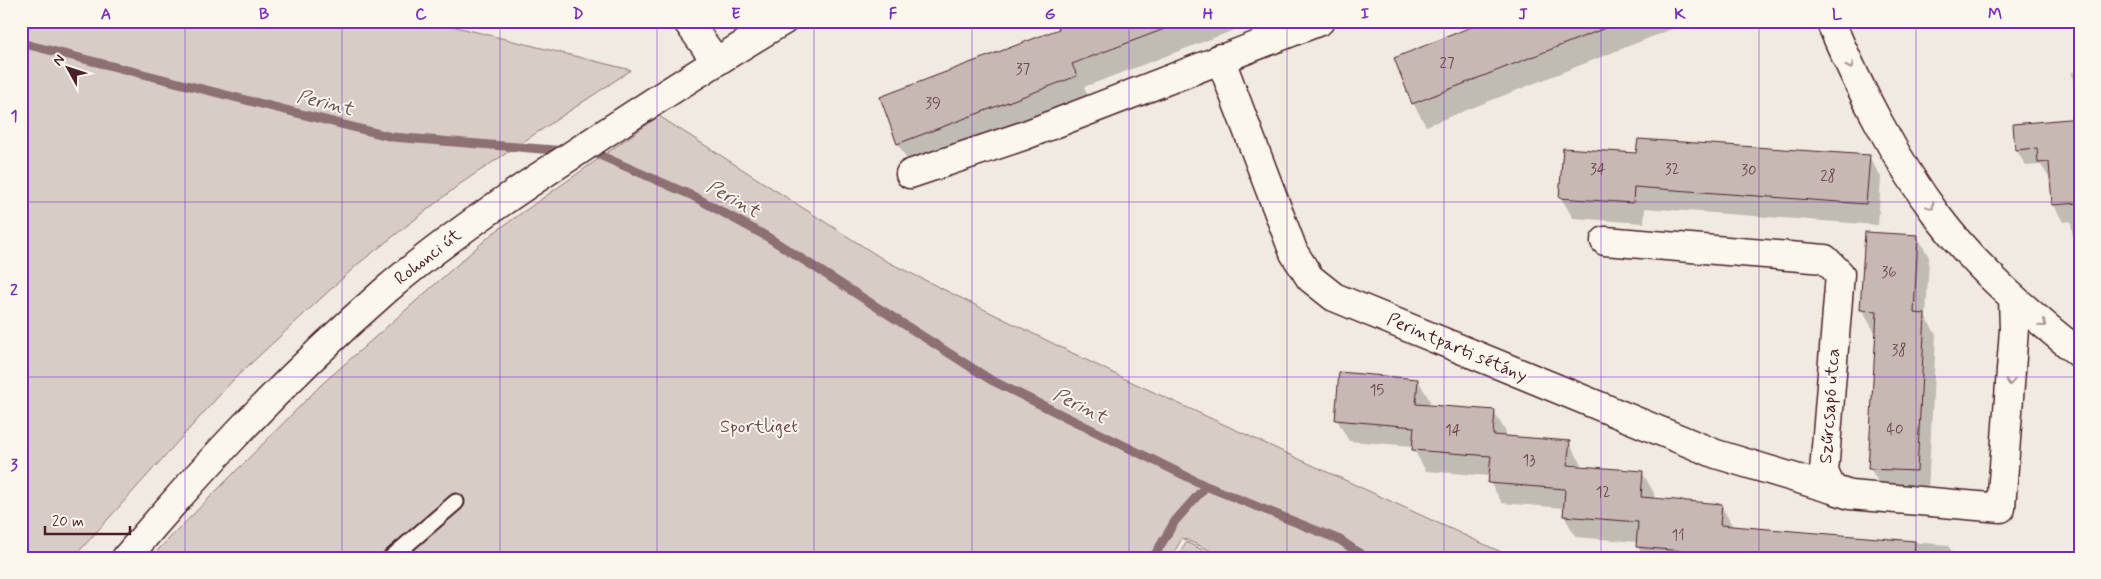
<svg xmlns="http://www.w3.org/2000/svg" width="2101" height="579" viewBox="0 0 2101 579" font-family="Mynerve,sans-serif">
<rect width="100%" height="100%" fill="#f0eae0"/>
<filter id="ink" filterUnits="userSpaceOnUse"><feTurbulence type="fractalNoise" baseFrequency=".02" numOctaves="2"/><feDisplacementMap in="SourceGraphic" scale="10" xChannelSelector="R" yChannelSelector="G"/><feConvolveMatrix kernelMatrix="1 2 1 2 8 2 1 2 1" color-interpolation-filters="sRGB"/></filter>
<g filter="url(#ink)">
<path fill="#d8ccc6" stroke="#917678" d="M21,21H432L631,70L460,184L358,264L234,379L73,558H21Z
M659,116L886,261L1123,378L1514,558H1227L1182,538L1171,558H150L322,384L492,234Z
M1186,542L1219,558H1177Z"/>
<path fill="#0003" d="M1057,21H1258L1084,87L1089,99L911,166L898,144L881,98L1061,30Z
M1489,21H1692L1426,126L1413,103Z
M2080,71V265L2075,256L2071,221L2063,222L2054,205L2051,180L2041,165L2026,166L2016,149L2077,119L2072,72Z
M1638,154L1869,157L1881,177L1878,225L1645,208L1644,223L1573,218L1561,198Z
M1917,236L1929,257L1926,317L1936,335L1928,491L1882,489L1870,468L1877,331H1874L1862,310Z
M1418,380L1430,401L1429,406L1494,412L1506,432L1505,437L1569,443L1581,463L1580,467L1642,472L1654,493V499L1721,505L1733,527L1948,545L1955,558H1644L1638,547V542L1576,537L1564,516L1565,508L1502,503L1490,482V476L1426,471L1414,450V446L1349,441L1337,420Z"/>
<g fill="none" stroke-linecap="round" stroke-linejoin="round">
<path stroke="#8c6f72" stroke-width="9" d="M21,43L392,137L566,151
M587,153L597,154L693,196L766,236L991,380L1206,486L1340,540L1366,558
M1153,558L1175,521L1206,486"/>
</g>
<path fill="#c8b8b3" stroke="#4a1f2b" d="M1056,21H1179L1180,23L1072,64L1077,76L897,144L880,97L1059,29Z
M1486,21H1618V23L1412,104L1394,58Z
M2080,118V203L2052,205L2049,162L2038,163L2037,148L2015,150L2013,124Z
M1638,139L1870,155L1866,204L1634,187L1633,203L1559,198L1563,148L1636,153Z
M1865,232L1918,235L1914,313L1925,314L1917,471L1868,469L1877,311L1860,310Z
M1339,372L1418,379L1416,404L1495,410L1493,435L1570,441L1567,465L1643,471L1641,497L1722,504L1720,525L1915,541L1914,558H1717V554L1636,547L1638,522L1563,516L1565,489L1488,483L1491,456L1412,450L1414,427L1335,420Z"/>
<g fill="none" stroke-linecap="round" stroke-linejoin="round">
<defs>
<path id="lane" d="M391,558L456,502"/>
<path id="street" d="M687,21L716,61
M1830,21C1860,90 1893,156 1938,217C1978,270 2029,313 2080,354
M1220,58L1294,253L1310,278L1334,297L1716,454L1832,489
M910,174L1023,136L1320,21
M1605,241L1825,259L1840,274L1824,472L1832,489L1850,495L2001,508L2014,329L2013,298"/>
<path id="secondary" d="M126,558C206,463 292,372 386,290C443,241 506,198 569,157C640,110 710,64 783,21"/>
</defs>
<use href="#lane" stroke="#4a1f2b" stroke-width="19"/>
<use href="#street" stroke="#4a1f2b" stroke-width="31"/>
<use href="#secondary" stroke="#4a1f2b" stroke-width="31"/>
<use href="#lane" stroke="#fbf7ec" stroke-width="15"/>
<use href="#street" stroke="#fbf7ec" stroke-width="28"/>
<use href="#secondary" stroke="#fbf7ec" stroke-width="28"/>
</g>
<defs><path id="oneway-chevron" d="M-2-3.5L2.5 0L-2 3.5" fill="none" stroke-width="1.6" stroke-linecap="round" stroke-linejoin="round" transform="scale(1.25)"/></defs>
<g stroke="#ab9695">
<use href="#oneway-chevron" transform="translate(1850 66) rotate(66)"/>
<use href="#oneway-chevron" transform="translate(1931 206) rotate(56)"/>
<use href="#oneway-chevron" transform="translate(2043 324) rotate(40)"/>
<use href="#oneway-chevron" transform="translate(2010 382) rotate(94)"/>
</g>
</g>
<path fill="none" stroke="#7b2cbf" stroke-width="1" stroke-opacity="0.55" d="M185,21V558M342,21V558M500,21V558M657,21V558M814,21V558M972,21V558M1129,21V558M1287,21V558M1444,21V558M1601,21V558M1759,21V558M1916,21V558M21,202H2080M21,377H2080"/>
<g text-anchor="middle" dominant-baseline="central" stroke-width="4" stroke-linejoin="round" paint-order="stroke">
<g font-size="15" fill="#6a454d">
<text x="1447" y="64">27</text>
<text x="1023" y="70">37</text>
<text x="933" y="104">39</text>
<text x="1598" y="170">34</text>
<text x="1672" y="170">32</text>
<text x="1749" y="171">30</text>
<text x="1828" y="177">28</text>
<text x="1889" y="273">36</text>
<text x="1899" y="351">38</text>
<text x="1377" y="391">15</text>
<text x="1895" y="430">40</text>
<text x="1453" y="431">14</text>
<text x="1529" y="461">13</text>
<text x="1603" y="493">12</text>
<text x="1678" y="536">11</text>
</g>
<g font-size="18" fill="#4a1f2b" stroke="#fbf7ec">
<text transform="translate(428 257) rotate(-38)">Rohonci út</text>
<text transform="translate(1457 348) rotate(23)">Perintparti sétány</text>
<text transform="translate(1830 406) rotate(-86)">Szűrcsapó utca</text>
</g>
<g font-size="18" fill="#6e4a52" stroke="#fbf7ec">
<text x="759" y="427">Sportliget</text>
</g>
<g font-size="19" font-style="italic" fill="#704e55" stroke="#fbf7ec">
<text transform="translate(325 103) rotate(14)">Perint</text>
<text transform="translate(733 199) rotate(29)">Perint</text>
<text transform="translate(1080 406) rotate(26)">Perint</text>
</g>
</g>
<rect width="2101" height="579" fill="none" stroke="#fbf7ec" stroke-width="55"/>
<g transform="translate(68 68) rotate(310)" stroke="#fbf7ec" stroke-width="4" paint-order="stroke">
<path d="M0-4L9 19L0 12L-9 19Z" fill="#4a1f2b"/>
<text y="-8" font-size="14" font-weight="bold" text-anchor="middle" fill="#4a1f2b">N</text>
</g>
<path d="M45 526v8h85v-8" fill="none" stroke="#4a1f2b" stroke-width="2.5"/>
<text x="52" y="526" font-size="15" fill="#4a1f2b" stroke="#fbf7ec" stroke-width="4" paint-order="stroke">20 m</text>
<rect x="28" y="28" width="2046" height="524" fill="none" stroke="#7b2cbf" stroke-width="2"/>
<g font-size="16" text-anchor="middle" font-weight="bold" fill="#7b2cbf">
<text x="106" y="19">A</text>
<text x="264" y="19">B</text>
<text x="421" y="19">C</text>
<text x="578" y="19">D</text>
<text x="736" y="19">E</text>
<text x="893" y="19">F</text>
<text x="1050" y="19">G</text>
<text x="1208" y="19">H</text>
<text x="1365" y="19">I</text>
<text x="1523" y="19">J</text>
<text x="1680" y="19">K</text>
<text x="1837" y="19">L</text>
<text x="1995" y="19">M</text>
<text x="14" y="121">1</text>
<text x="14" y="295">2</text>
<text x="14" y="470">3</text>
</g>
</svg>
